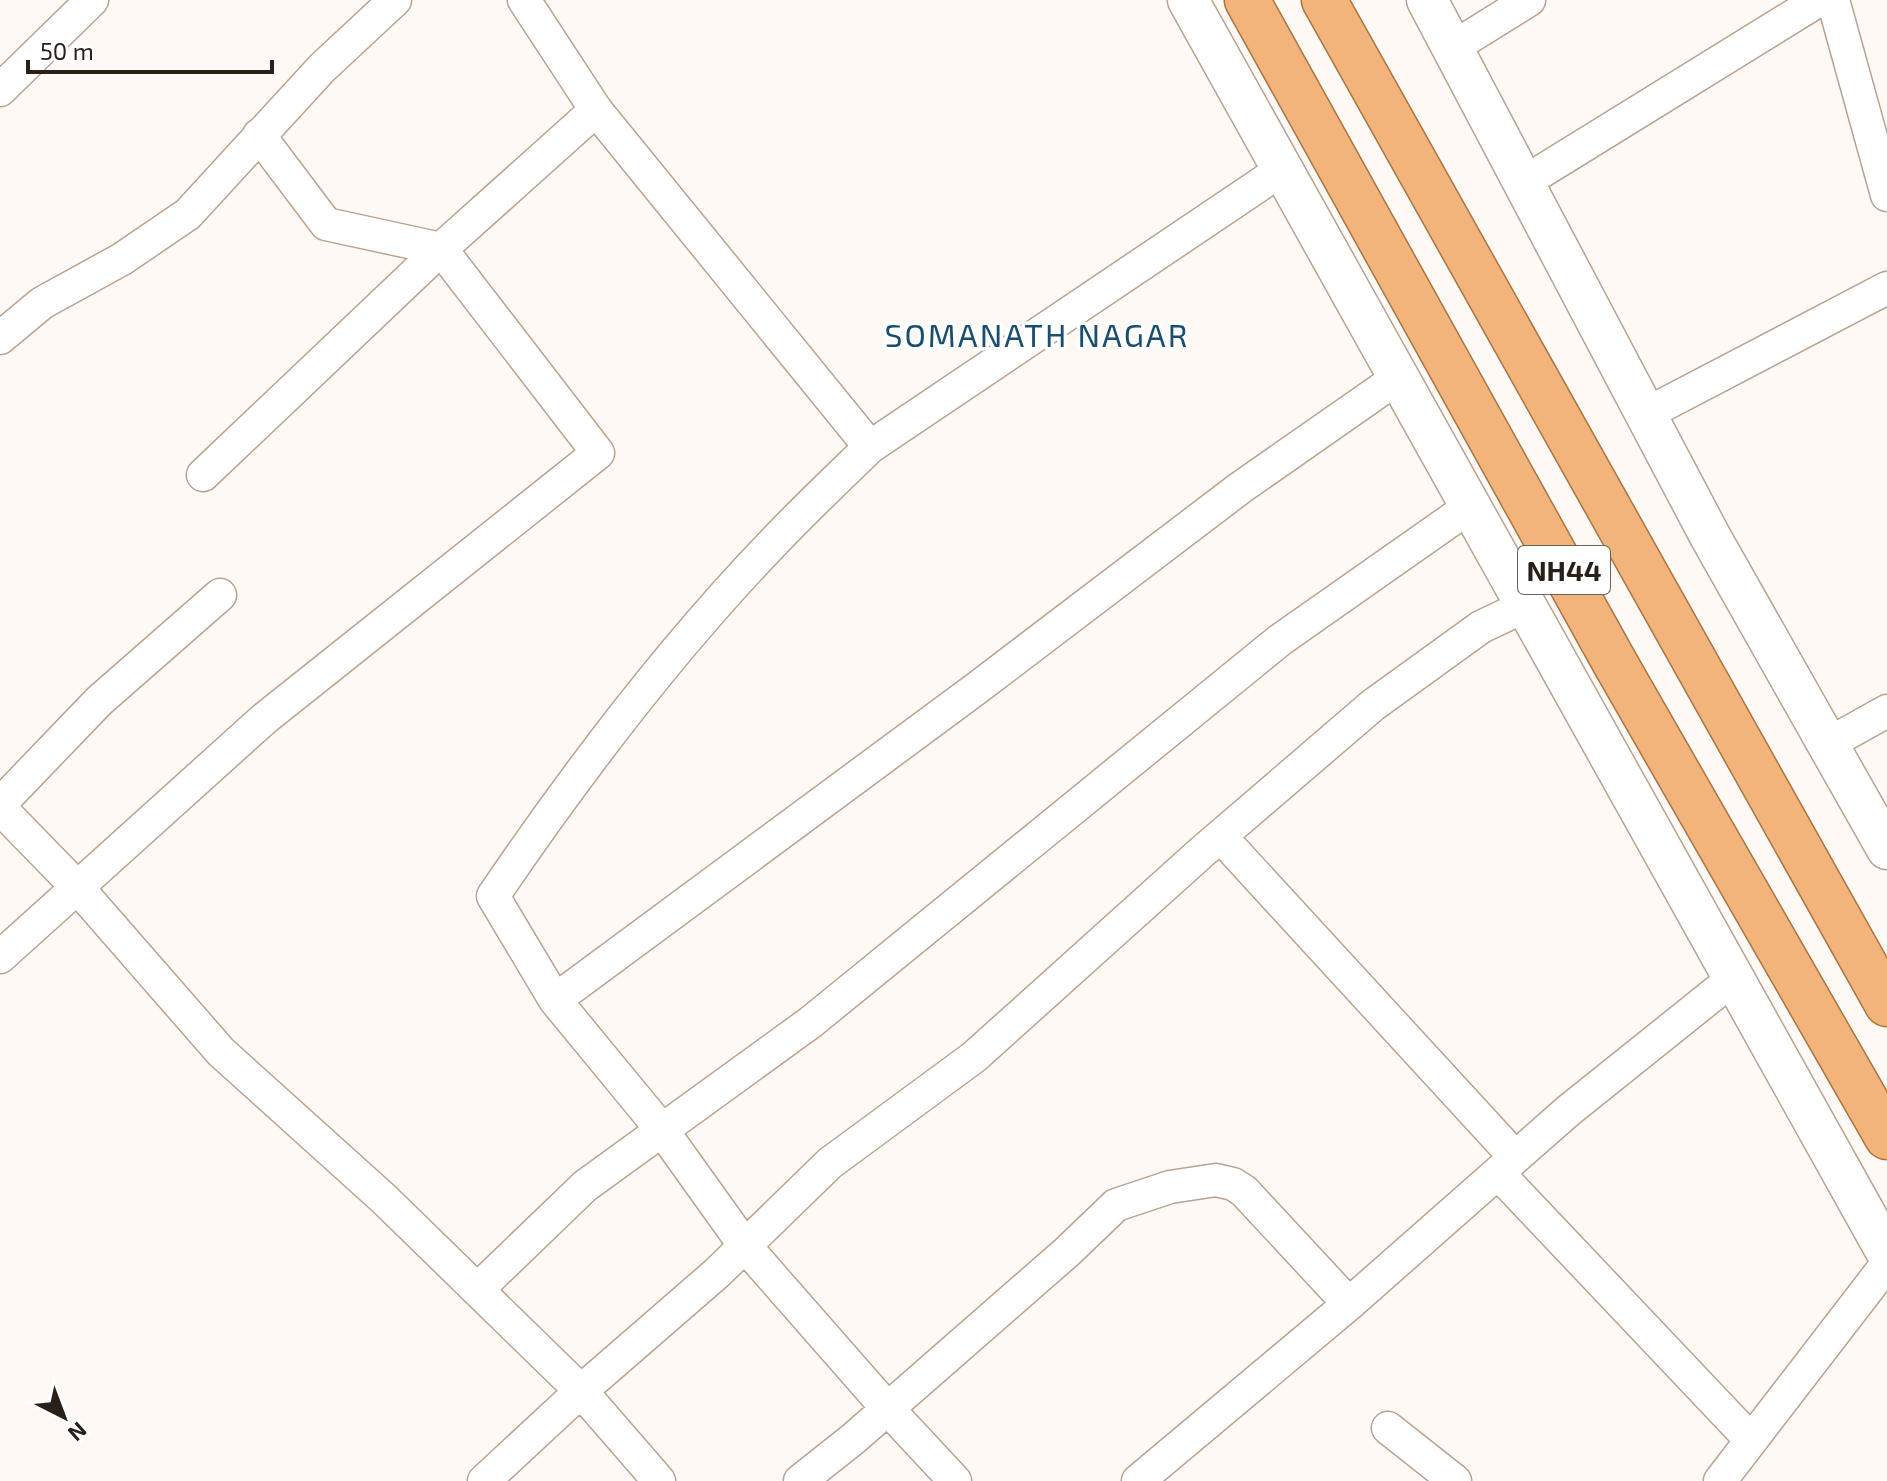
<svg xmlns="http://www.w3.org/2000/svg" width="1887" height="1481" viewBox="0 0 1887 1481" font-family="'Exo 2',sans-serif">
<rect width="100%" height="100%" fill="#fef9f5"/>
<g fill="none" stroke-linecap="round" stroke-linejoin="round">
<defs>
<path id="minor" d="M524,0L596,110
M1833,0L1887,195
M1452,48L1529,0
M0,90L92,0
M259,135L326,224L441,249
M1523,183L1819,0
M0,338L42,303L122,259L188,214L322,68L395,0
M1646,414L1887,288
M870,447C837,479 803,511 771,545C669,651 576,774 493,896L555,1000L977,688L1240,488L1399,377
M203,475L441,249
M1828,744L1887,711
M0,804L99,701L220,595
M0,808L77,887L221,1052L383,1198L581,1391L659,1481
M1221,837L1515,1157
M0,957L264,719L598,453L441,249L596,110L870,447L1283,169
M555,1000L662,1130L745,1246L887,1408L955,1481
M1498,1173L1751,1440
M477,1290L585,1186L811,1022L1280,640L1471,506
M1388,1428L1455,1481
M484,1481L581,1391L717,1273L830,1163L974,1057L1203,851L1373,705L1481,627L1527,605
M800,1481L853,1439L1067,1252L1116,1205L1170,1187L1216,1180L1233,1184L1244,1191L1349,1304
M1138,1481L1349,1304L1568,1111L1734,978
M1720,1481L1887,1264"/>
<path id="tertiary" d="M1188,0L1887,1253
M1427,0L1710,536L1887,849"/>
<path id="trunk" d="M1247,0L1615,663L1887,1137
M1324,0L1887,1004"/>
</defs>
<use href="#minor" stroke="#b9a390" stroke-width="35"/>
<use href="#tertiary" stroke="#b9a390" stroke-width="43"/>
<use href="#trunk" stroke="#a97443" stroke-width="47"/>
<use href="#minor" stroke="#fff" stroke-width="32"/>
<use href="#tertiary" stroke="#fff" stroke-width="40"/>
<use href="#trunk" stroke="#f2b47a" stroke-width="44"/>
</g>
<g text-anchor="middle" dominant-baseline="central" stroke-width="7" stroke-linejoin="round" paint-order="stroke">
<rect fill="#fff" stroke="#69635e" stroke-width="2" x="1518" y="546" width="92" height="48" rx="6"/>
<g font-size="28" font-weight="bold" fill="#292019">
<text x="1564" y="570">NH44</text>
</g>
<g font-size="32" letter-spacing="2" fill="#1a4e71" stroke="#fff">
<text x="1037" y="334">SOMANATH NAGAR</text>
</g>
</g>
<g transform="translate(64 1417) rotate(138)" stroke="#ffffff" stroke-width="6" paint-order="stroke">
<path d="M0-6L14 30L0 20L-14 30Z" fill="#292019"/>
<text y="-12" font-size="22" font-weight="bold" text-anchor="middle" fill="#292019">N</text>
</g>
<path d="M28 60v12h244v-12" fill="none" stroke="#292019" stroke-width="4"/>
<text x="40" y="60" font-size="24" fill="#292019" stroke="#ffffff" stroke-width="6" paint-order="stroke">50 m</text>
</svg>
